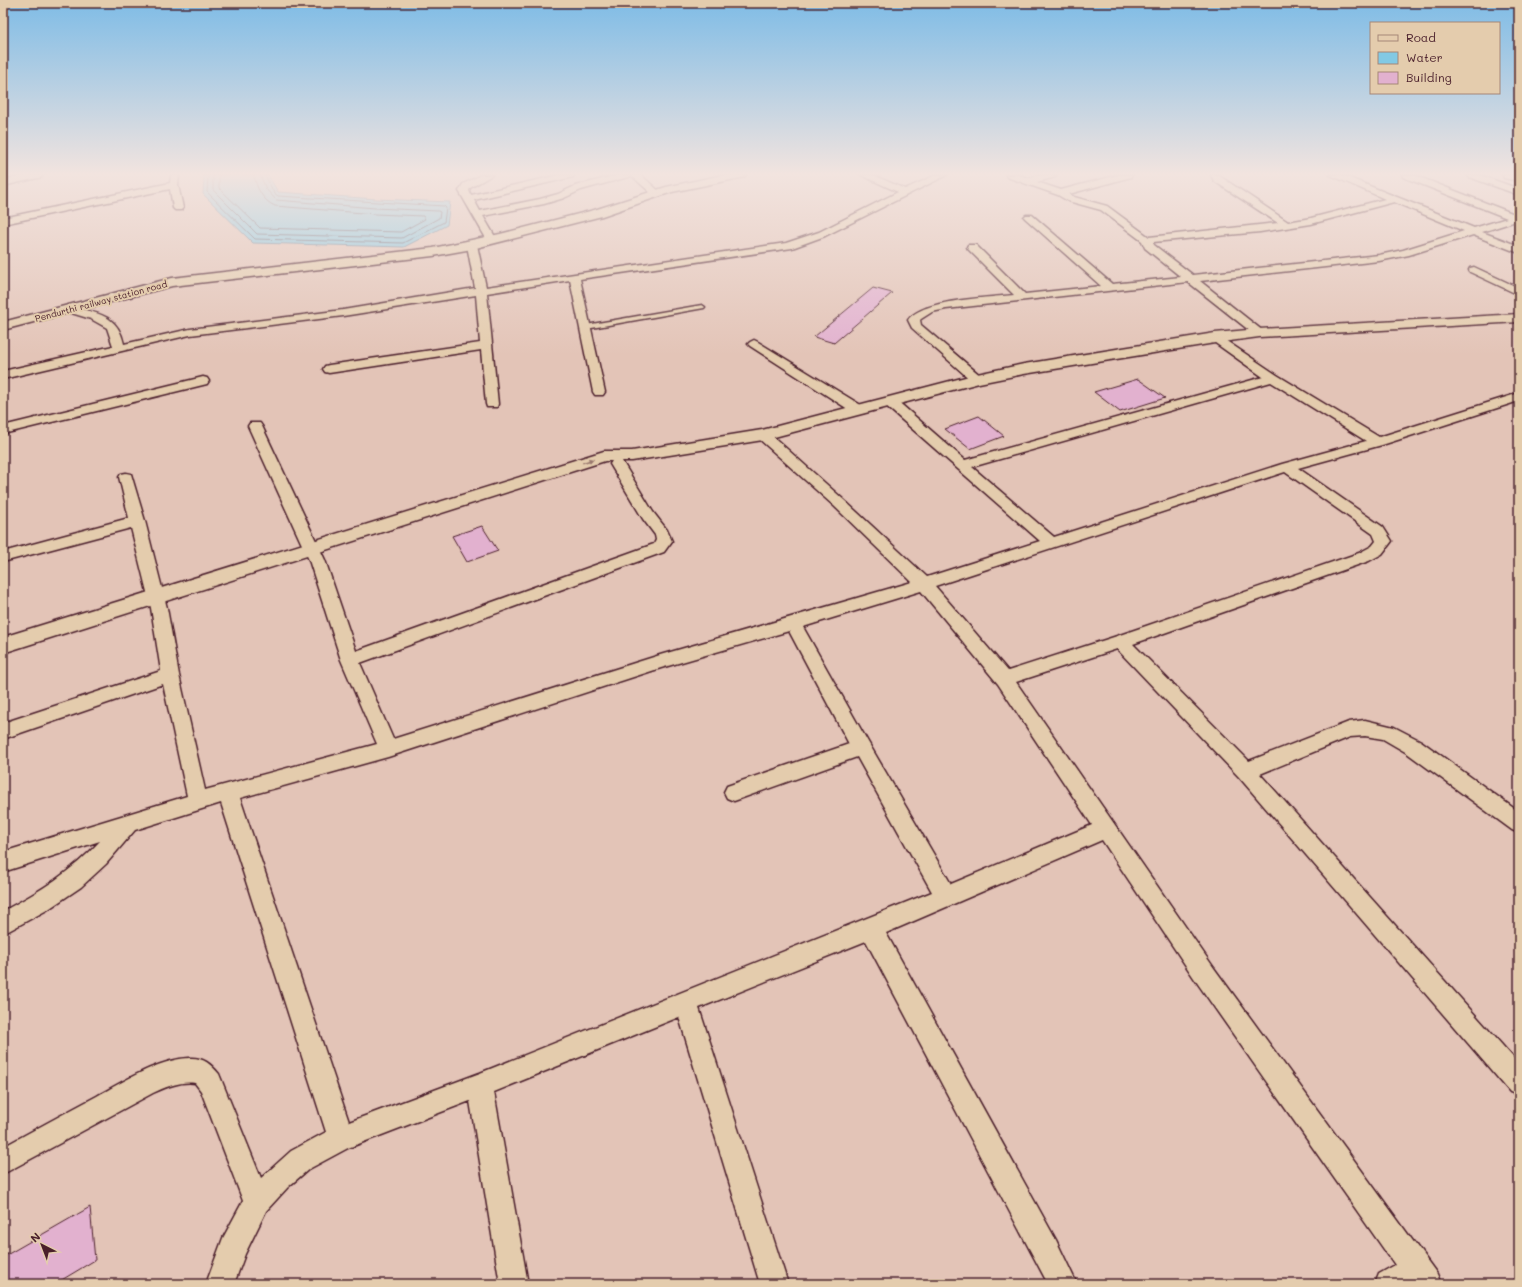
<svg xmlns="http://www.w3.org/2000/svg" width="1522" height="1287" viewBox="0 0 1522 1287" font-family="Mali,sans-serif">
<rect width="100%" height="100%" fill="#e3c4b7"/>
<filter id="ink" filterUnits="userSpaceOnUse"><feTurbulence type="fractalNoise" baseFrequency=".025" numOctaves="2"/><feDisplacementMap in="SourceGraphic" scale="8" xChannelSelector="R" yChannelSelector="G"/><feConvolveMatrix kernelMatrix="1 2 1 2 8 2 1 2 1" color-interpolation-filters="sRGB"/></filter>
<g filter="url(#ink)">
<path fill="#82c9e4" stroke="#6c859a" d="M204,175H268L278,192L376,199L450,202L447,225L404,247L253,243L203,194Z"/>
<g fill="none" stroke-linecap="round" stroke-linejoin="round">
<path stroke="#606375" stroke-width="1" d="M208,175L207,192L255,239L403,243L444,222L446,208L444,206L278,196L274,193L265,175
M213,175V190L257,234L402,238L439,218L440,212L438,211L375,208L276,200L266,189L260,175
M219,175V188L260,228L401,232L425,219L423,216L375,214L275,206C263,201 256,188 254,175"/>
</g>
<path fill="#e2b1cf" stroke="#4a1f2b" d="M873,288L892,293L834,343L814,337Z
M1138,379L1165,398L1120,412L1094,392Z
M979,416L1004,436L970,449L945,429Z
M482,526L498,551L467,562L452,536Z
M90,1207L95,1260L55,1284H3V1257Z"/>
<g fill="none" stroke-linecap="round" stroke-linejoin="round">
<defs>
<path id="lane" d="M702,305L705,307L704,308L586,329L583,327L586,325Z"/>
<path id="street" d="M27,175H43L42,177L3,186V180Z
M171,175H179L178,185L183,208L181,210H175L173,208L170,189L3,224V218L170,183Z
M481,175H492L470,188L469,191L471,195L559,175H574L573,177L474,200L480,211L540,199L558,194L575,186L618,175H641L661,193L656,196L653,195L632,176L581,190L564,198L544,204L483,216L497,240L492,243L487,240L459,191L463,184Z
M861,175H873L905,189L936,175H947L825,236L792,248L580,279L605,392L603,395H595L593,392L570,280L487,293L498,404L497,407H487L486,404L481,350L329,373L325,372L323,369L325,366L329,365L480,343L476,295L343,316L190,335L3,379V371L113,346L107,328L91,319L68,312L66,310L68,308L72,307C98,313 118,315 124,344L190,329L343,310L475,288L467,245L472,242L477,245L486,287L786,243L819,232L898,192Z
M1006,175H1019L1028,178L1042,175H1056L1055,177L1037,182L1061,190L1118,175H1132L1131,177L1069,194L1074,197L1107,206L1149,237L1278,223L1214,181L1211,175H1219L1221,177L1288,222L1311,218L1385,199L1330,175H1342L1474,228L1507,218L1403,177L1402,175H1414L1517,215L1519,214V222L1516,221L1482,232L1519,246V253L1473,235L1409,255L1379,261L1200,281L1263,331L1265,333L1263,335H1255L1188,282L946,309L932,312L921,319L920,320L921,325L981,376L983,379L981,382H973L912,328L908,320C923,299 988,298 1014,295L968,249L967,247L968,245H976L1025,294L1101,286L1026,219L1024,217L1026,215H1032L1112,284L1181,277L1145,248L1142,241L1101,210L1068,201L1058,195L1007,177ZM1394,202L1464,231L1403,250L1379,255L1193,275L1154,245L1153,242L1260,232L1311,224Z
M1468,175H1480L1519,189V195L1469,177Z
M1503,175H1519V181L1504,178Z
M1474,267L1519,288V295L1470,272L1469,270L1470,268Z
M1215,335L1219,336L1277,375L1379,437L1519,393V401L1382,445L1298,468L1383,527L1392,541L1382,554L1369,561L1133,644L1249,761L1349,722L1365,720L1394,727L1421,741L1519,812V833L1512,830L1407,753L1383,739L1365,736L1350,737L1260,774L1519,1064V1095L1510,1092L1239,777L1117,649L1016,682L1214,968L1437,1274L1441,1284H1375L1379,1274L1395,1265L1198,984L1102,840L886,933L1056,1240L1077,1284H1048L866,941L699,1008L788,1284H760L679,1017L494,1092L528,1284H500L470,1101L348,1148L309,1169L288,1187L266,1211L245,1254L234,1284H206L223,1238L243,1201L201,1091L195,1083C180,1081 166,1087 153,1093L3,1174V1147C34,1130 65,1113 97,1096C125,1081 156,1060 189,1058C203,1057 211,1064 219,1074L261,1178L291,1151L326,1132L221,803L135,830L106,864L81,887L47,910L3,934V911C39,892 73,871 100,841L3,872V852L187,796L163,684L3,739V723L161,671L151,608L131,528L3,562V552L129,518L119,477L121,474L126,473L131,474L145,521L167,608L179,675L205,790L377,744L341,660L309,560L248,426L250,423H260L262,426L325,560L356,651L654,544L656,540L655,535L643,519L610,464L612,461L617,460L622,461L653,512L667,530L672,541L664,552L360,663L393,739L660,655L912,582L834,506L758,438L756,435L758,432H768L844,500L927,577L1040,541L885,405L884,402L885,399H895L965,460L1263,377L1211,340L1209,338L1211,336ZM1271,382L1366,441L1282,464L1054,537L972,467ZM1285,472L1373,534L1376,541L1372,546L1359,553L1114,637L1008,671L935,586ZM921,591L998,684L1092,825L951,884L868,742L803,627ZM789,631L849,744L727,786L724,792L727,798L734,801L857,757L932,892L480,1073L349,1122L240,798L388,757L661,668Z
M754,340L758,342L864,407L865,410L864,413H854L750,346L748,344L750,342Z
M203,377L207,378L209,381L207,384L3,434V426Z"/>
<path id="secondary" d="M723,175H746L744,177L740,178L672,192L602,216L472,249L433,256L172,286L3,330V322L172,278L433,248L500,234L594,210L666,187Z
M1519,314V322L1259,337L1215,343L1024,374L979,383L763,440L632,461H605L3,653V637L604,451H632L762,430L977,374L1024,364L1215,333L1259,329Z"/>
</defs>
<use href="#lane" stroke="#4a1f2b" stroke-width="3"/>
<use href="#street" stroke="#4a1f2b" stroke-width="3"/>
<use href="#secondary" stroke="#4a1f2b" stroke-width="3"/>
<use href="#lane" fill="#e4ccad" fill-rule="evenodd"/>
<use href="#street" fill="#e4ccad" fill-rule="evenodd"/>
<use href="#secondary" fill="#e4ccad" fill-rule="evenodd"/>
</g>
<defs><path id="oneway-solid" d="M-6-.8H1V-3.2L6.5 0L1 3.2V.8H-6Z"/></defs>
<use fill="#97766c" href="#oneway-solid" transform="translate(588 461) rotate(-18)"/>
</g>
<linearGradient id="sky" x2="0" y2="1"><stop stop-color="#7fbce6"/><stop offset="0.49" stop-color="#f2e4df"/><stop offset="1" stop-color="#f2e4df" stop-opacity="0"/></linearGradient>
<rect width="1522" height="355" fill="url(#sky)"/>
<g text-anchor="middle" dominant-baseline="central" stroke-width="4" stroke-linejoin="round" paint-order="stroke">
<g font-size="9" fill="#4a1f2b" stroke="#e4ccad">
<text transform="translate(101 301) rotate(-15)">Pendurthi railway station road</text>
</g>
</g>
<rect width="1522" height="1287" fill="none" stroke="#e4ccad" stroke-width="16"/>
<rect x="8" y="8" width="1506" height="1271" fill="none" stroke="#4a1f2b" stroke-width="1.5" filter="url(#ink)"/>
<rect x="1370" y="22" width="130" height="72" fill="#e4ccad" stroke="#a68779"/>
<rect x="1378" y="35" width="20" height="6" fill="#e4ccad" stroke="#a68779"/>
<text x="1406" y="42" font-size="12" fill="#4a1f2b">Road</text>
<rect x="1378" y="52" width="20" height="12" fill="#82c9e4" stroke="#a68779"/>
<text x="1406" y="62" font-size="12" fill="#4a1f2b">Water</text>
<rect x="1378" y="72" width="20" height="12" fill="#e2b1cf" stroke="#a68779"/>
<text x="1406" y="82" font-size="12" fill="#4a1f2b">Building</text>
<g transform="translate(42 1245) rotate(318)" stroke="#e4ccad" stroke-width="3" paint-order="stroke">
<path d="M0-3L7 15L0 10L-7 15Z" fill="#4a1f2b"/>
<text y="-6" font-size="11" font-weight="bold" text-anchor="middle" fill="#4a1f2b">N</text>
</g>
</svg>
